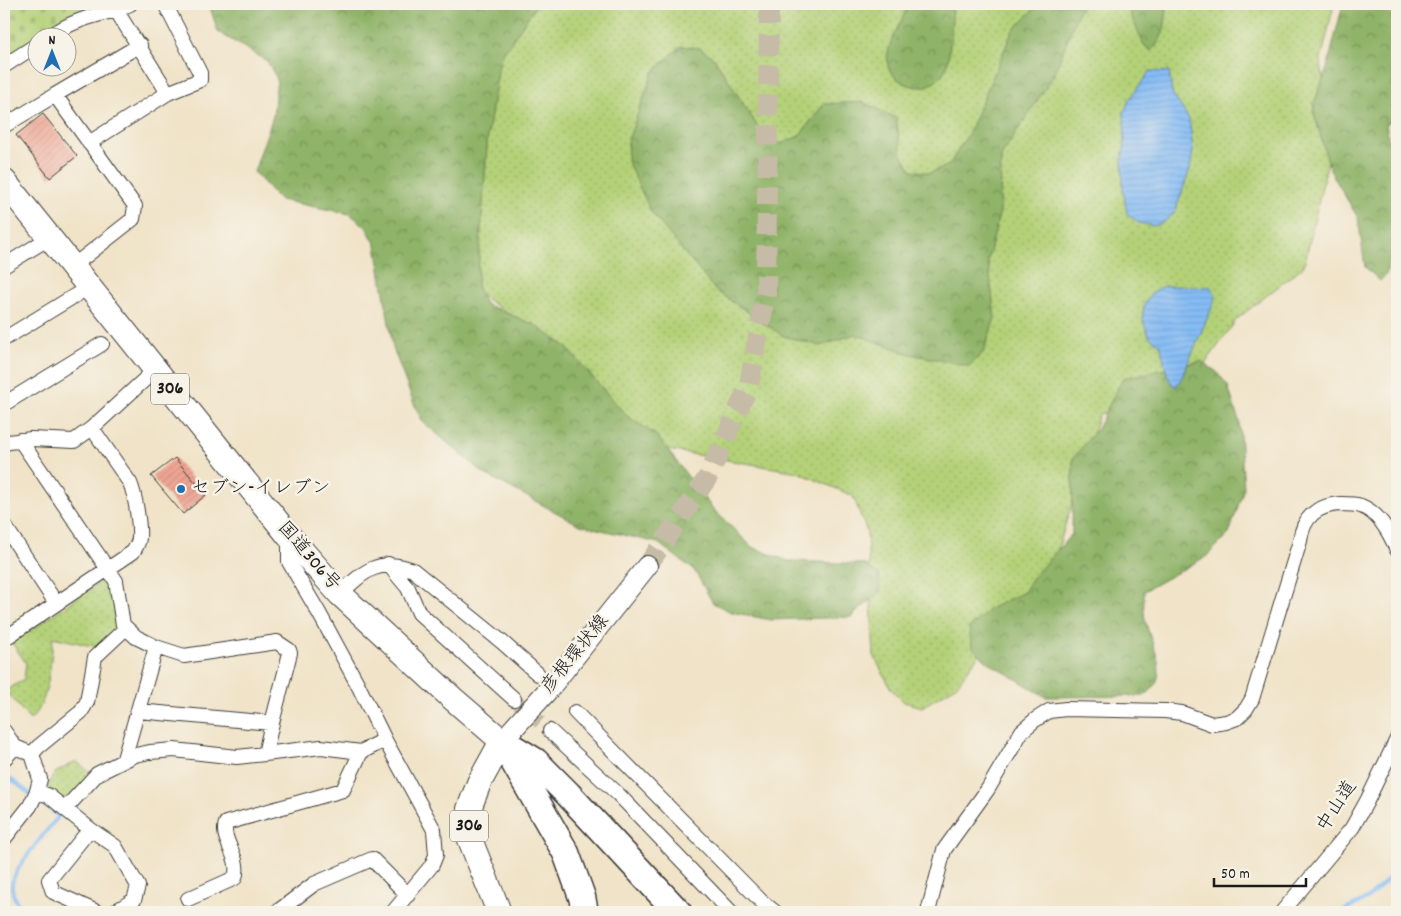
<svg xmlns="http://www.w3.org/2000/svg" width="1401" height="916" viewBox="0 0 1401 916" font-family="Dekko,'Klee One',sans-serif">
<defs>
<pattern id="green-dots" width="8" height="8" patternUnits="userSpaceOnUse" patternTransform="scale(1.25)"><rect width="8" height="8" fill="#b4d178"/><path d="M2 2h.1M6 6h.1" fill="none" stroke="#9ab367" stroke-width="1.8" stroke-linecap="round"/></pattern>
<pattern id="forest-crowns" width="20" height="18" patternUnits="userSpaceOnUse" patternTransform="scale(1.25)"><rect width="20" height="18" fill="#8fb368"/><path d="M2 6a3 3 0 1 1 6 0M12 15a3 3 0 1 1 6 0" fill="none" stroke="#749155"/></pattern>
<pattern id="cemetery-stones" width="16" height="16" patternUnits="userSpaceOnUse" patternTransform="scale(1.25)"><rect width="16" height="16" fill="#b4d178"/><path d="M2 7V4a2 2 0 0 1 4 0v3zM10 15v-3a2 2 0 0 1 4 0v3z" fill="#9ab367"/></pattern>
<pattern id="water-rules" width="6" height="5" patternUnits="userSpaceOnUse" patternTransform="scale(1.25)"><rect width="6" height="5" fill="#86bcf5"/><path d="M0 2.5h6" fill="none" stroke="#73a1d1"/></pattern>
<pattern id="building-hatch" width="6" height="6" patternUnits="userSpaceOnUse" patternTransform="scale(1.25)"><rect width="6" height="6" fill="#efa594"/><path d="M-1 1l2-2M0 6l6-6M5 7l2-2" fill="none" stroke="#cc8d7f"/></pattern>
</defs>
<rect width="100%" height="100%" fill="#f7f3e8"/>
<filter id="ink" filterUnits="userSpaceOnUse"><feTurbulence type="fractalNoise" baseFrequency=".02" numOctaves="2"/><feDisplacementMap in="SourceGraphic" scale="10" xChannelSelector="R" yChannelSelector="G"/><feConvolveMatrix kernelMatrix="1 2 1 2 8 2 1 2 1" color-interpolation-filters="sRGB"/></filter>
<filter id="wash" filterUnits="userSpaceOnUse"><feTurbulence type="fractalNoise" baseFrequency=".0096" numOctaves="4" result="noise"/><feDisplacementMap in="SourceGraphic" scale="20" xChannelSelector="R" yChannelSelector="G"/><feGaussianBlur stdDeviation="1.12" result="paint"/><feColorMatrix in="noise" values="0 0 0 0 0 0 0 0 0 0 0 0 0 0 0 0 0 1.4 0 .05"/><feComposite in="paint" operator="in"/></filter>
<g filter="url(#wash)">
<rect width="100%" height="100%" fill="#f0e3c8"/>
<path fill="url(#green-dots)" stroke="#68764a" d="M514,4H1334L1321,60L1330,152L1304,266L1237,319L1185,392L1099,414L1051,572L1011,612L956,686L922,707L904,702L891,689L874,656L867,532L853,496L798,472L656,448L552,343L477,293L475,249L497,49Z
M106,578L111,581L117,627L97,647L53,637C51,659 49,706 30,720L6,691L24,679L26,663L12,643Z
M76,761L92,774L72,798H59L50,791L48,784L55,773Z"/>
<path fill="url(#forest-crowns)" stroke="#566842" d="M209,4H537L500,58L488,134L477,286L485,304L535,325L566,347L627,416L656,435L713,509L752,547L788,561L864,564L879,575L880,592L851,617L771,620L731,612L713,603L694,570L658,543L580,525L483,473L422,421L414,404L393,348L376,245L366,227L350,214L280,200L254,172L273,116L277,79L267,61L218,32Z
M908,4H953C952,16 950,60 946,68C939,83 924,91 909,85C900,82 890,75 888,65C884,44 903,23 908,4Z
M1039,4H1085L1078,12L1054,75L1001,156L1000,211L988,260L995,318L983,353L969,366L910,354L855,334L821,346L783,336L715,290L651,212L627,160L628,140L653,72L681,46L700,48L715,59L765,138L781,144L799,136L824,104L863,102L896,118L902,155L912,170L930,173L949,165L968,134L1013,30Z
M1126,4H1166C1166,22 1165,38 1151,51L1144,45Z
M1343,4H1397V119L1386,123L1389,145L1397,159V225L1386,275L1380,281L1365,267L1358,218L1331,172L1314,114V103L1327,68Z
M1201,361L1217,372L1228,386L1239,421L1244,488L1229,534L1207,556L1144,591C1144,600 1143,610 1145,619C1150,645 1174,676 1144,696L1046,697L986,661L972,647L969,628L991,608L1024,592L1034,576L1072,534L1073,458L1097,429L1123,378L1166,369L1167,374L1181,379L1188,364Z"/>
<path fill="url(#cemetery-stones)" stroke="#68764a" d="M4,4H119L82,11L51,27L40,37L4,58Z"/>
<path fill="url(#water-rules)" stroke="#516c88" d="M1150,71L1169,72L1172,93L1189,119L1193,150L1190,169L1175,212L1164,222L1154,226L1139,223L1127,214L1123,189L1122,160L1125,142L1124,113L1129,100Z
M1165,286L1211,287L1215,295V300L1181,379L1176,387C1165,381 1164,356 1160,344C1157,342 1153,340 1150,337C1148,334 1147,330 1145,326C1139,309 1147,291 1165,286Z"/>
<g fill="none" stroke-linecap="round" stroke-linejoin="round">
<path stroke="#86bcf5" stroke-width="4" d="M73,16L82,12L92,10
M4,774L30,794
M24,912C17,904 11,895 12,884C13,869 48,829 59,816L45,805
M1341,912L1367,899L1397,871"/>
</g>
<g id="blocks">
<path fill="url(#building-hatch)" d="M43,114L77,156L50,178L16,135Z
M175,458L206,495L183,514L151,476Z"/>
</g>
</g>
<g filter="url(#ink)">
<use href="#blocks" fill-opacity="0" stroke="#3c3a36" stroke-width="1"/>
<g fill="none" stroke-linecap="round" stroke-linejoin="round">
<path stroke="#c6bba6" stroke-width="14" stroke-dasharray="14 7" stroke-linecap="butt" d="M514,699L550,731"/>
<path stroke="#c6bba6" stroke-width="20" stroke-dasharray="20 10" stroke-linecap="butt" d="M647,566L708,477L749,385L766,293L769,4"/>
<defs>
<path id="minor" d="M130,4L116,10L168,93L200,80V73L165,4
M48,38C68,22 92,16 116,10
M4,66L38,44
M4,126L55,95
M89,143L168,93
M4,266L49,238
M73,266L133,219L135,206L55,95L140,45
M4,339L89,287
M4,404L102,344
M20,440L116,581L123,625L136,637L156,647
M4,444L9,442L31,439L74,441L92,428L155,370
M4,525L56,603
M289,536V562L319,613L357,683L385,740L434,830L436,855L432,865L393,912
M388,564L408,588L419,613L514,699
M340,594C364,571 379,557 413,570L502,642L538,674
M4,639L133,552C136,547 139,543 139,537C140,525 135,494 130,483L92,428
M575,712L761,901L775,912
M272,723L265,754L321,747L361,752
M4,731L15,747L32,754L40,779L37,791L30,806L4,839
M550,731L618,794L731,912
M32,754L38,747L81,712L87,702L95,657L126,628
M4,759L15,747
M124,759L156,647L184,656L277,642L289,650L290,653L272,723L138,711
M37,791L49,796L90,829L115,846L138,886L134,900L114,912
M65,809L97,774L135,755L150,752L174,750L237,757L265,754
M90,829L49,880L53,892L97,912
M188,899L235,878C242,857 220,841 226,823L343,790L361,752L385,740
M277,912L314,884L372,859L408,895
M928,912L944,850L988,789L1022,731L1035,720L1049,711L1066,709L1165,711L1182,713L1212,724L1226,722L1237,718L1246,709L1252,699L1300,541C1303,517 1317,505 1341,504C1348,504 1355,504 1361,506C1379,513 1390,533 1397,550
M1282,912L1352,828L1367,801L1397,739"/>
<path id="secondary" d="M502,741L549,689L647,566"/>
<path id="trunk" d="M4,181L289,536L340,594L452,698L502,741L479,783L469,809V837L499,912"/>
<path id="motorway" d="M502,741L535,761L568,794L678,912
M503,743L566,853L582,897L585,912"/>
</defs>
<use href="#minor" stroke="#3c3a36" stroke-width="16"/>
<use href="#secondary" stroke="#3c3a36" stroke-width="22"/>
<use href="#trunk" stroke="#3c3a36" stroke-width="26"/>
<use href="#motorway" stroke="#3c3a36" stroke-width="29"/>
<use href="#minor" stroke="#fff" stroke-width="14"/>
<use href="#secondary" stroke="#fff" stroke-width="20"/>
<use href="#trunk" stroke="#fff" stroke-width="24"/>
<use href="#motorway" stroke="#fff" stroke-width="26"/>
</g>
</g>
<circle fill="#1f6fb2" stroke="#f7f3e8" stroke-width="2" cx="181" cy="489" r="5"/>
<g text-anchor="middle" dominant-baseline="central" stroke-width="5" stroke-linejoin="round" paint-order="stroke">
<g fill="#f7f3e8" stroke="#5e5c59" stroke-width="1">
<rect x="151" y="373.5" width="38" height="31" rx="4"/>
<rect x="450" y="810.5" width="38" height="31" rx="4"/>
</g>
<g font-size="18" font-weight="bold" fill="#1c1c1c">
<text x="170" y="389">306</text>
<text x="469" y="826">306</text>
</g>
<g font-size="19" fill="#1c1c1c" stroke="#f7f3e8" text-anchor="start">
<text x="191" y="489">セブン-イレブン</text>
</g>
<g font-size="19" fill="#1c1c1c" stroke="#f7f3e8">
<text transform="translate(308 557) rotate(49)">国道306号</text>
<text transform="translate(576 655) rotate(-51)">彦根環状線</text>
<text transform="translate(1338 807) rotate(-57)">中山道</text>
</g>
</g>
<rect width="1401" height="916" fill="none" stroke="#f7f3e8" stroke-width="20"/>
<g transform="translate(52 52)"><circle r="24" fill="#f7f3e8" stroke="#9f9d96"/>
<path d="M0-4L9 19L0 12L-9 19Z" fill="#1f6fb2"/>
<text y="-8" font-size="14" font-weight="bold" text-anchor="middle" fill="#1c1c1c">N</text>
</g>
<path d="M1214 878v8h92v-8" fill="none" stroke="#1c1c1c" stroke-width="2.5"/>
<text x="1221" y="878" font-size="15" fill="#1c1c1c" stroke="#f7f3e8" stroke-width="4" paint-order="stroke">50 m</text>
</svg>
